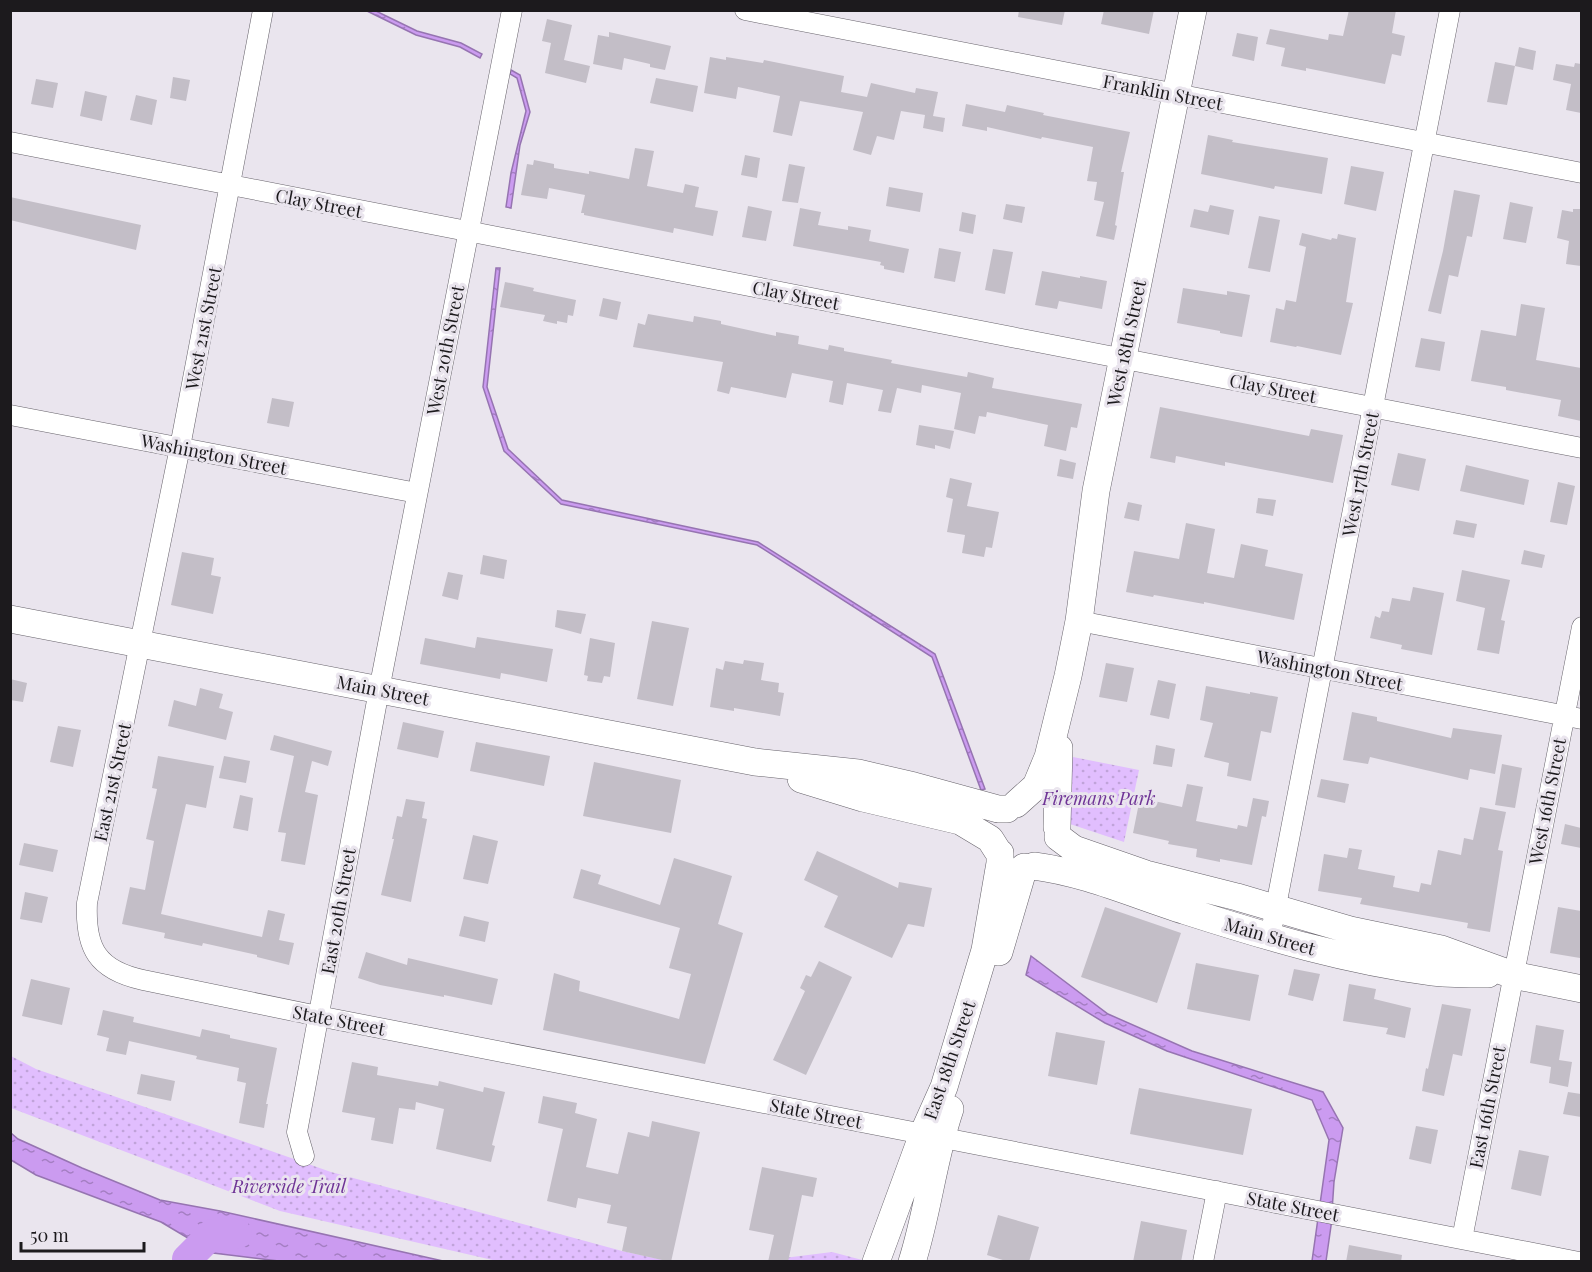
<svg xmlns="http://www.w3.org/2000/svg" width="1592" height="1272" viewBox="0 0 1592 1272" font-family="'Playfair Display',serif">
<defs>
<pattern id="park-dots" width="8" height="8" patternUnits="userSpaceOnUse" patternTransform="scale(1.5)"><rect width="8" height="8" fill="#e1befe"/><path d="M2 2h.1M6 6h.1" fill="none" stroke="#c0a3d9" stroke-width="1.8" stroke-linecap="round"/></pattern>
<pattern id="water-ripples" width="26" height="14" patternUnits="userSpaceOnUse" patternTransform="scale(1.5)"><rect width="26" height="14" fill="#cb9bf0"/><path d="M2 4q2-2 4 0t4 0M15 11q2-2 4 0t4 0" fill="none" stroke="#a47ec2"/></pattern>
</defs>
<rect width="100%" height="100%" fill="#eae5ee"/>
<path fill="url(#park-dots)" d="M1073,757L1139,770L1124,842L1061,821Z
M11,1056L36,1069L331,1172L622,1251L668,1261H497L280,1211L11,1108Z
M832,1252L866,1261L751,1262Z"/>
<path fill="url(#water-ripples)" stroke="#9674b1" stroke-width="1.5" d="M367,11H376L417,31L461,43L482,54L480,58L460,47L416,35Z
M511,70L520,75L530,112L520,145L511,208L506,207L511,173L526,111L517,78L510,74Z
M496,268H500L487,387L508,449L562,500L758,542L935,654L985,789L981,790L932,657L757,545L561,504L504,451L483,387Z
M1031,956L1108,1014L1192,1051L1323,1092L1343,1128L1334,1182L1331,1226L1326,1261H1312L1329,1140L1312,1100L1167,1051L1105,1023L1026,975Z
M11,1133L18,1139L82,1168L160,1200L220,1211L443,1261L287,1262L213,1253L161,1222L36,1175L11,1160Z"/>
<g fill="none" stroke-linecap="round" stroke-linejoin="round">
<path stroke="#cb9bf0" stroke-width="30" d="M187,1259L212,1234H237"/>
</g>
<path fill="#c3bec7" d="M1019,10H1065L1062,25L1018,17Z
M1104,10H1154L1149,34L1101,24Z
M1349,10H1396L1392,33L1405,36L1401,56L1392,54L1385,84L1306,68V71L1281,66L1285,48L1266,44L1270,29L1328,40L1329,34L1343,36Z
M547,19L572,25L564,60L590,66L586,83L545,73L551,43L542,41Z
M609,32L671,46L665,70L650,67V64L624,58L622,70L593,64L598,35L609,37Z
M1237,33L1258,37L1254,61L1232,56Z
M1519,47L1536,51L1533,70L1515,66Z
M710,57L726,60V57L763,63L764,60L844,76L841,92L867,97L871,83L915,93L916,88L938,92L933,116L945,118L943,132L923,128L925,115L901,111L894,140L877,136L871,155L853,150L863,112L800,101L792,136L773,132L780,96L738,87L736,99L704,93Z
M1495,62L1515,66L1507,105L1487,102Z
M1575,63L1581,64V113L1566,110L1571,84L1553,80L1556,64L1574,67Z
M173,77L190,80L186,101L170,98Z
M656,78L698,86L693,112L650,103Z
M36,79L58,83L53,108L31,104Z
M85,91L107,96L102,121L80,116Z
M136,95L157,100L152,125L130,120Z
M966,104L1005,112L1007,105L1044,113L1043,115L1130,132L1121,172H1124L1115,225L1117,226L1114,240L1096,236L1104,202L1094,200L1097,182L1087,181L1093,147L1042,137L1041,139L987,127V131L962,126Z
M1208,135L1233,140L1232,142L1328,158L1322,194L1275,186L1274,189L1201,174Z
M635,148L654,151L647,186L683,193L685,184L699,187L695,207L718,211L713,236L674,228L673,233L584,215V213H581L585,195L549,188L547,199L521,195L527,164L533,165L534,160L554,164V168L589,174V171L629,179Z
M745,155L760,158L757,178L741,175Z
M789,164L805,167L798,203L782,201Z
M1351,166L1384,172L1376,211L1344,204Z
M889,187L923,193L920,212L886,206Z
M1454,190L1480,195L1472,237L1467,236L1458,277L1449,275L1441,314L1428,311L1443,251Z
M10,197L141,225L136,250L10,220Z
M1510,202L1533,207L1526,243L1503,239Z
M1006,204L1025,207L1022,223L1003,219Z
M1210,205L1234,210L1229,235L1190,227L1194,209L1208,212Z
M748,206L772,211L766,241L742,237Z
M800,208L821,212L818,225L848,230V226L871,230L869,241L909,249L904,273L884,269V266L880,265L881,262L793,246Z
M1573,209H1581V266L1566,264L1569,241L1557,238L1562,210L1573,212Z
M962,212L976,215L973,234L959,231Z
M1259,216L1280,220L1270,272L1248,268Z
M1302,233L1331,240L1332,238L1337,239L1338,234L1356,238L1346,302L1353,303L1341,355L1297,346L1296,347L1270,342L1276,308L1284,310L1286,300L1296,302L1306,247L1299,245Z
M939,248L961,252L955,282L934,278Z
M993,249L1013,252L1005,294L985,290Z
M1042,271L1080,278V276L1107,281L1102,309L1059,301L1057,309L1035,305Z
M505,282L534,288L533,291L576,300L573,316L568,315L567,323L557,321V324L543,321L545,315L500,307Z
M1183,288L1227,295V291L1250,295L1242,337L1220,333V331L1177,323Z
M603,298L621,302L617,320L599,316Z
M1521,304L1545,308L1536,360L1581,368V421L1558,416L1561,400L1506,390V387L1471,381L1481,330L1516,336Z
M648,314L693,322L694,316L721,321V324L776,336V332L799,336L798,344L828,350L829,345L844,348V351L892,360L891,363L967,377L968,372L994,378L992,388L1082,404L1077,428L1071,427L1066,451L1044,446L1048,425L987,412L986,417L979,416L975,434L954,429L961,393L922,385L921,393L897,388L891,413L878,411L883,390L847,383L843,405L829,402L833,381L792,373L786,398L731,387L729,394L717,391L723,362L633,347L638,323L645,325Z
M1421,338L1445,342L1440,371L1415,367Z
M272,398L294,402L289,427L267,423Z
M1160,407L1309,436L1311,429L1343,435L1333,483L1225,462V466L1176,456L1175,463L1150,458Z
M919,425L954,431L950,449L935,445V449L916,445Z
M1398,453L1426,459L1419,491L1391,485Z
M1060,459L1076,463L1073,479L1057,476Z
M1466,465L1529,480L1524,505L1460,491Z
M950,478L972,483L967,506L999,512L992,548L986,547L984,557L962,553L965,535L947,532L953,499L946,497Z
M1558,482L1575,486L1567,525L1550,522Z
M1258,498L1276,500L1273,516L1256,513Z
M1128,502L1142,505L1139,521L1124,518Z
M1456,520L1477,524L1474,538L1453,534Z
M1186,523L1215,529L1207,573L1234,578L1241,544L1268,550L1265,566L1303,574L1294,620L1204,602V604L1154,595L1153,597L1126,592L1134,551L1179,559Z
M1524,550L1545,555L1542,568L1521,564Z
M182,552L214,558L211,575L221,577L213,614L171,605Z
M483,555L507,560L504,579L480,574Z
M1462,570L1510,580L1501,620L1505,621L1499,654L1477,650L1485,608L1456,601Z
M448,572L463,575L458,600L442,596Z
M1413,587L1444,593L1432,655L1401,649L1402,645L1370,638L1375,616L1380,618L1382,611L1389,612L1392,598L1410,601Z
M557,610L586,614L581,634L555,627Z
M652,621L689,628L673,706L637,699Z
M477,637L553,649L547,682L501,673L500,679L420,664L425,638L475,648Z
M590,638L615,643L610,677L604,676L602,683L587,681L588,676L584,675Z
M744,660L764,663L761,680L779,683L778,692L784,693L780,716L734,708V711L710,707L716,668L723,670L725,661L743,664Z
M1106,663L1134,668L1127,702L1099,697Z
M10,679L27,683L23,702L10,700Z
M1158,680L1176,684L1169,719L1150,715Z
M1206,686L1250,694V692L1278,697L1271,733L1261,731L1251,781L1227,776L1229,763L1204,757L1213,723L1200,720Z
M200,688L223,694L219,708L233,712L226,740L168,726L174,700L196,706Z
M1352,712L1377,717V721L1451,738L1453,728L1502,735L1495,774L1470,769L1468,780L1370,757L1368,764L1343,760Z
M403,722L444,731L438,758L397,749Z
M58,726L81,730L73,767L50,762Z
M274,735L332,751L328,766L312,761L305,792L318,795L305,865L281,861L286,833L278,832L294,756L270,750Z
M476,742L550,756L544,786L470,771Z
M1156,745L1175,749L1172,767L1153,764Z
M158,756L214,766L206,808L186,804L161,914L262,937L268,910L285,914L279,940L294,943L289,965L257,957V955L203,943L202,946L164,938L165,933L122,924L130,887L145,890L154,841L146,839L157,789L152,788Z
M224,756L250,761L246,783L219,778Z
M594,762L681,780L671,833L583,816Z
M1502,764L1522,768L1515,808L1495,805Z
M1321,779L1349,784L1345,803L1317,797Z
M1187,784L1203,787L1196,821L1237,829L1238,825L1247,827L1253,798L1269,801L1266,817L1262,816L1252,865L1220,859V862L1196,857L1197,849L1168,844L1169,841L1133,833L1140,798L1182,807Z
M240,795L253,798L248,831L233,828Z
M406,799L425,802L422,818L427,819L411,902L381,895L394,839H392L397,816L402,817Z
M1480,807L1506,812L1498,850L1503,851L1490,932L1467,928L1468,923L1360,904L1362,898L1318,891L1324,854L1347,858L1349,848L1362,850L1358,869L1395,876L1393,887L1419,892L1421,883L1431,885L1438,850L1461,855L1464,838L1473,840Z
M1565,824L1581,828V848L1561,844Z
M473,835L498,841L488,884L463,879Z
M24,843L58,850L53,872L19,865Z
M817,851L898,888L899,882L932,888L924,927L908,924L892,958L824,927L838,896L804,880Z
M674,858L732,876L718,924L743,933L705,1064L543,1030L554,973L580,981L579,991L679,1019L691,974L669,968L680,928L573,898L581,869L601,875L598,884L660,905Z
M25,892L48,897L42,923L20,919Z
M1105,907L1181,933L1157,1003L1081,977Z
M1558,907L1581,911L1580,958L1550,953Z
M464,916L489,922L485,942L459,936Z
M366,952L407,965L408,958L498,979L492,1005L444,995V997L380,985L358,978Z
M819,961L852,977L806,1075L773,1060L805,991L800,988L806,975L811,977Z
M1196,963L1259,975L1250,1021L1187,1009Z
M1294,969L1320,974L1313,1001L1288,995Z
M31,979L70,988L62,1025L22,1016Z
M1349,984L1376,989L1374,999L1411,1008L1405,1038L1386,1034L1388,1028L1343,1021Z
M1442,1004L1471,1009L1462,1056L1453,1054L1444,1096L1422,1091L1426,1068L1428,1069Z
M103,1010L134,1017L133,1022L200,1037L202,1029L230,1035V1038L277,1048L266,1104H268L264,1128L239,1123L246,1083L237,1081L239,1068L196,1059L197,1056L129,1041L126,1055L106,1051L109,1038L97,1035Z
M1536,1025L1564,1030L1559,1060L1572,1062L1568,1087L1549,1083L1551,1067L1530,1063Z
M1056,1032L1105,1041L1097,1085L1048,1076Z
M352,1062L378,1067L377,1075L438,1086L439,1081L483,1092L484,1087L505,1092L492,1145L495,1146L491,1162L436,1149L444,1109L416,1102L415,1110L399,1108L393,1144L371,1140L375,1118L342,1112Z
M141,1074L175,1081L171,1101L137,1094Z
M1139,1088L1252,1109L1243,1155L1130,1134Z
M1568,1092L1581,1094V1117L1563,1114Z
M543,1096L577,1103L575,1113L597,1119L586,1167L618,1174L628,1132L649,1137L652,1121L700,1132L671,1262L622,1251L627,1227L607,1223L611,1205L578,1198L576,1208L547,1201L563,1129L538,1123Z
M1416,1126L1438,1130L1431,1164L1409,1159Z
M1519,1150L1549,1156L1541,1196L1511,1189Z
M762,1167L817,1178L813,1197L802,1195L788,1262H768L774,1235L749,1230Z
M998,1215L1039,1227L1029,1262H1009L987,1255Z
M1141,1221L1187,1230L1181,1262H1133Z
M1349,1245L1402,1255L1401,1262H1346Z"/>
<g fill="none" stroke-linecap="round" stroke-linejoin="round">
<defs>
<path id="street" d="M263,10L180,447L87,903C85,948 97,970 143,980L318,1016L1579,1262
M745,10L1582,173
M10,142L1582,448
M10,415L417,493
M1079,621L1582,719
M1270,937L1450,10
M304,1156L297,1132L379,690L512,10
M1462,1239L1582,627
M1203,1262L1217,1191"/>
<path id="secondary" d="M10,619L755,762L858,773L914,786L998,809H1007
M801,779L863,798L960,821L990,839L997,850
M1016,804L1036,786L1048,757L1068,676L1079,621L1096,491L1193,10
M1057,827L1059,748
M1058,837L1074,849L1146,874L1237,897L1350,930L1441,949L1513,975L1582,989
M1034,866C1087,873 1135,895 1186,911C1267,937 1348,961 1433,972C1451,974 1470,974 1488,974
M999,952L1024,867
M876,1262L923,1134L944,1087L985,950L1000,863V853
M912,1262C928,1212 933,1159 950,1109"/>
</defs>
<use href="#street" stroke="#67636b" stroke-width="21"/>
<use href="#secondary" stroke="#67636b" stroke-width="28"/>
<use href="#street" stroke="#fff" stroke-width="20"/>
<use href="#secondary" stroke="#fff" stroke-width="27"/>
</g>
<g text-anchor="middle" dominant-baseline="central" stroke-width="6" stroke-linejoin="round" paint-order="stroke">
<g font-size="18" fill="#1c1a1d" stroke="#eae5ee">
<text transform="translate(1163 92) rotate(11)">Franklin Street</text>
<text transform="translate(319 203) rotate(11)">Clay Street</text>
<text transform="translate(796 295) rotate(11)">Clay Street</text>
<text transform="translate(203 328) rotate(-79)">West 21st Street</text>
<text transform="translate(1126 343) rotate(-78)">West 18th Street</text>
<text transform="translate(445 350) rotate(-79)">West 20th Street</text>
<text transform="translate(1273 388) rotate(11)">Clay Street</text>
<text transform="translate(214 454) rotate(11)">Washington Street</text>
<text transform="translate(1360 474) rotate(-79)">West 17th Street</text>
<text transform="translate(1330 670) rotate(11)">Washington Street</text>
<text transform="translate(383 690) rotate(11)">Main Street</text>
<text transform="translate(112 782) rotate(-78)">East 21st Street</text>
<text transform="translate(1547 801) rotate(-79)">West 16th Street</text>
<text transform="translate(338 911) rotate(-80)">East 20th Street</text>
<text transform="translate(1270 936) rotate(16)">Main Street</text>
<text transform="translate(339 1020) rotate(11)">State Street</text>
<text transform="translate(949 1060) rotate(-71)">East 18th Street</text>
<text transform="translate(1487 1107) rotate(-79)">East 16th Street</text>
<text transform="translate(816 1113) rotate(11)">State Street</text>
<text transform="translate(1293 1206) rotate(11)">State Street</text>
</g>
<g font-size="18" font-style="italic" fill="#6f3496" stroke="#eae5ee">
<text x="1099" y="798">Firemans Park</text>
<text x="289" y="1186">Riverside Trail</text>
</g>
</g>
<rect width="1592" height="1272" fill="none" stroke="#1c1a1d" stroke-width="24"/>
<path d="M21 1242v9h123v-9" fill="none" stroke="#1c1a1d" stroke-width="3"/>
<text x="30" y="1242" font-size="18" fill="#1c1a1d" stroke="#eae5ee" stroke-width="4.5" paint-order="stroke">50 m</text>
</svg>
